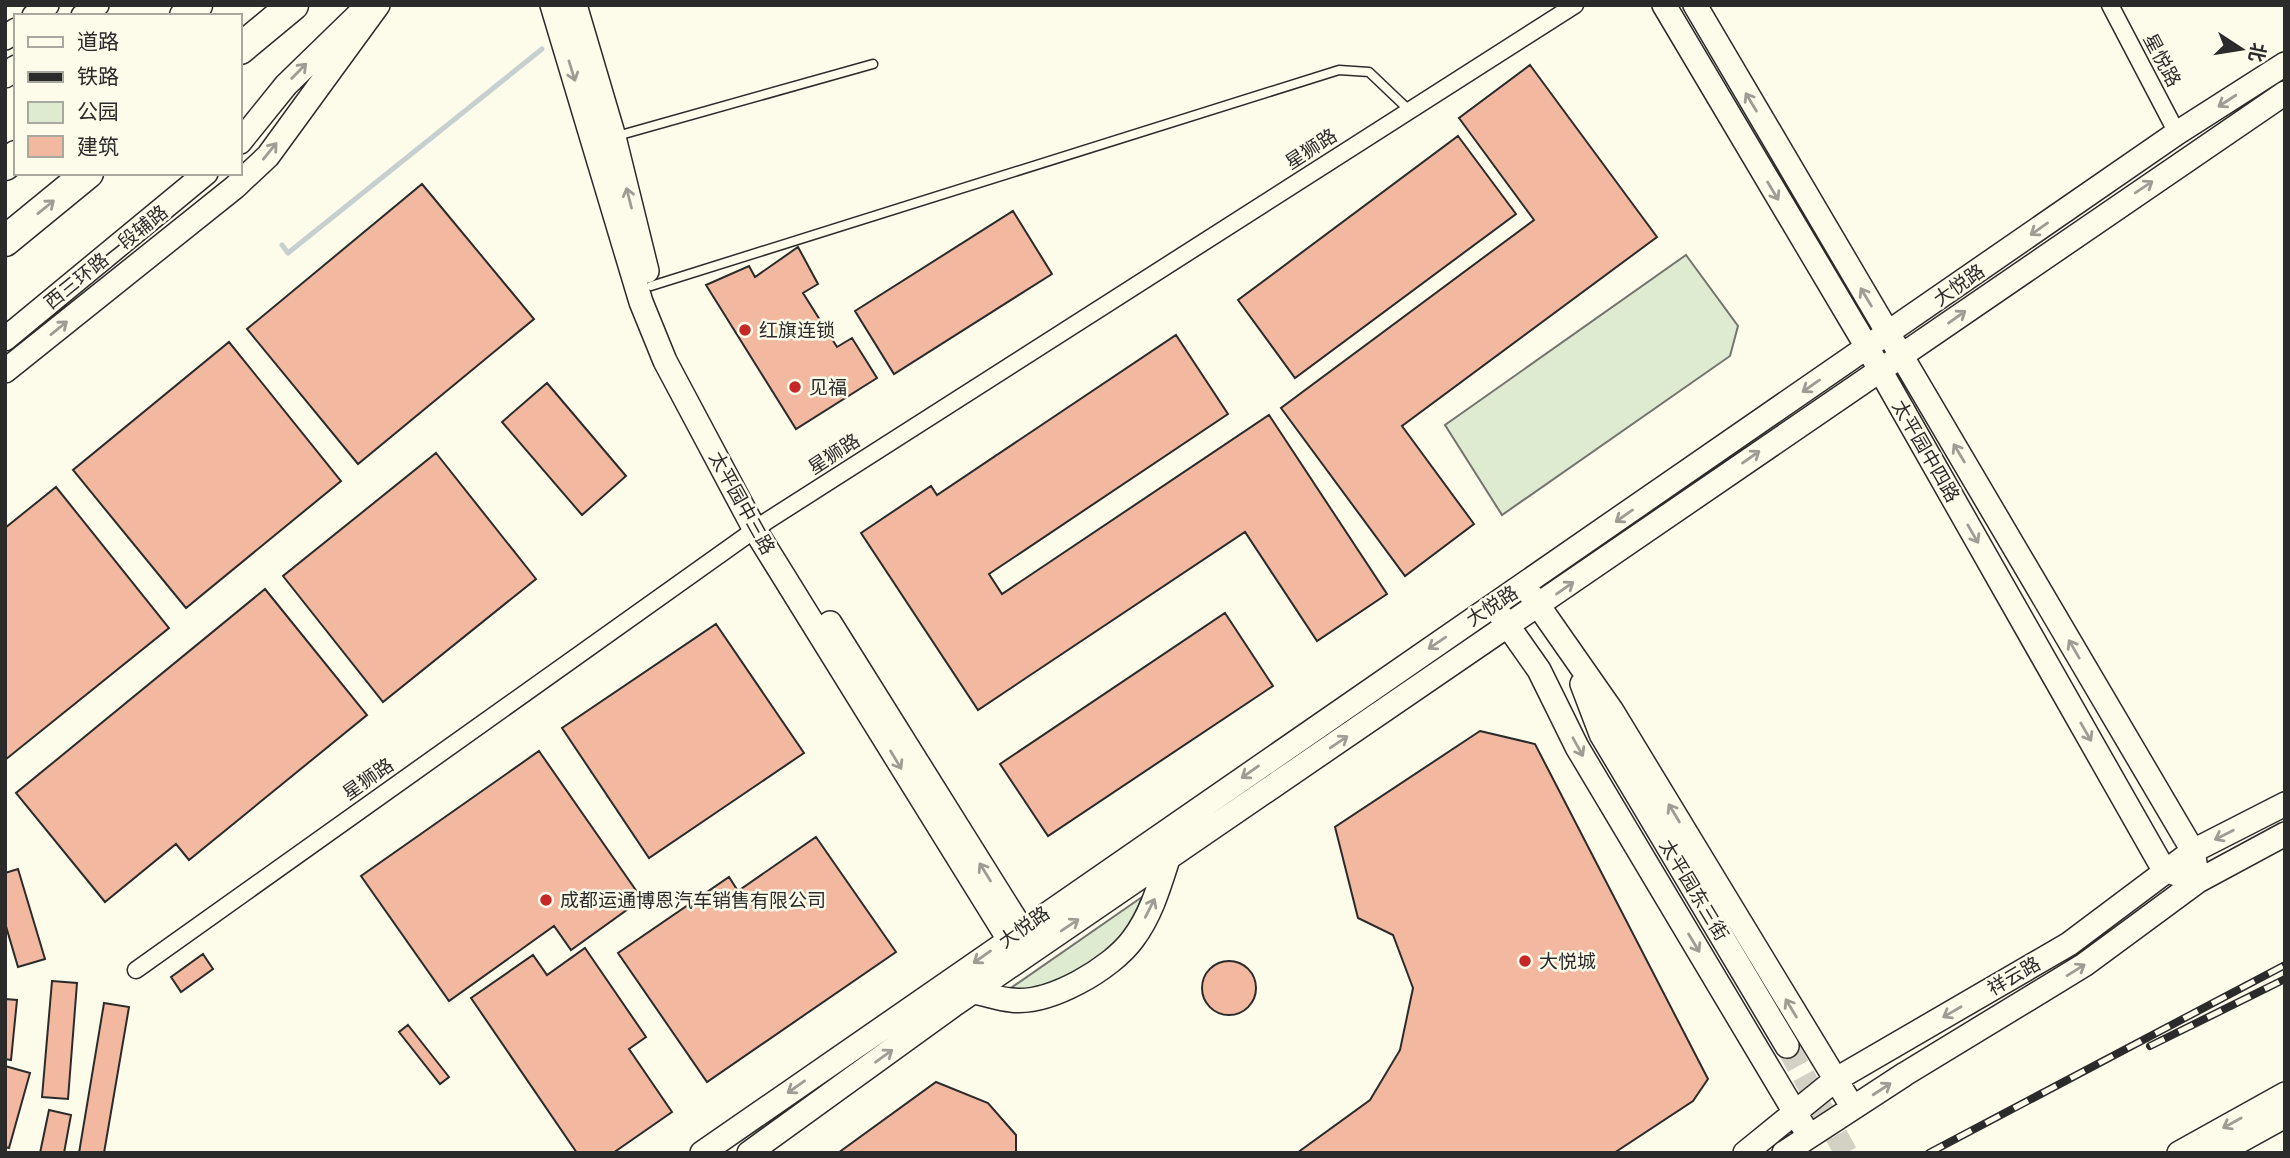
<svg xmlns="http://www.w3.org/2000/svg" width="2290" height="1158" viewBox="0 0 2290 1158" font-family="Inter,'Noto Sans SC',sans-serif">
<rect width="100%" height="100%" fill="#fdfbea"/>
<path fill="#deebd1" stroke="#74746e" stroke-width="2" d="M1686,255L1738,326L1730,356L1502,515L1445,425Z
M1142,897C1123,952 1067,993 1008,990Z"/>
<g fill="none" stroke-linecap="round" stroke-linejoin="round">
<path stroke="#c7d0d0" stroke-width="5" d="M282,245L288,253L542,49"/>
</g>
<path fill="#f2b8a0" stroke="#2b2b2b" stroke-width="2" d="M1530,65L1657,237L1402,426L1474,524L1405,576L1281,408L1534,220L1459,118Z
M1458,136L1516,214L1295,378L1238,300Z
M422,184L534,319L358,464L247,329Z
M1013,211L1052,274L894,374L855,311Z
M798,247L818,284L803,293L837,347L852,338L877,378L796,429L706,285L749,266L755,277Z
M1176,335L1228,414L989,574L1002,594L1269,415L1387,594L1317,641L1245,532L978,710L861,533L931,486L937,495Z
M229,342L341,481L186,608L73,470Z
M547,383L626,476L582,515L502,422Z
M436,453L536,579L383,702L283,576Z
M56,487L169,628L5,760V528Z
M265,589L367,715L189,860L176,844L105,902L16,793Z
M1225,613L1273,686L1048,836L1000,764Z
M716,624L804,753L649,858L562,728Z
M1480,731L1535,744L1708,1079L1693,1101L1614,1153H1297L1370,1100L1400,1050L1413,988L1393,935L1358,918L1335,827Z
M539,751L642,899L571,950L554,926L449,1001L361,876Z
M816,837L896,952L707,1082L618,953L729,877L738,891Z
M18,869L45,959L18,967L5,923V873Z
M585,948L646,1037L629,1049L672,1112L613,1153H577L471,998L533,955L547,975Z
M203,954L213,969L181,992L171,977Z
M1202 988a27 27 0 1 1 54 0a27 27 0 1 1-54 0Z
M52,981L77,983L68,1099L42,1097Z
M5,999L17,1000L11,1060L5,1059Z
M104,1003L129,1007L104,1153H79Z
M408,1025L449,1077L440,1084L399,1032Z
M5,1066L30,1073L9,1148L5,1147Z
M936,1082L988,1103L1016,1135V1153H838Z
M49,1110L71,1115L64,1153H40Z"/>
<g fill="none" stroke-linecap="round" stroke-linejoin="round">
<path stroke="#d3d1c4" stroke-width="23" stroke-dasharray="23 11" stroke-linecap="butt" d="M1787,1046L1846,1153"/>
<defs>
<path id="lane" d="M617,136L873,64
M651,286L1339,70L1369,72L1410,111"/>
<path id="street" d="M2110,5L2177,133
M136,970L767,521L1575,5"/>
<path id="secondary" d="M552,5L641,302L665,361L755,530L1016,951
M575,5L614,137L647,271
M1664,5L1867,347L2164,870L2198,881L2193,851L1695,5
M34,16L47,5
M83,16L97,5
M5,38L16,30
M5,76L16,67
M240,142L286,85L359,14
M5,339L206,173
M5,371L235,187L268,156L378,5
M1531,595L1612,711L1853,1108
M1501,616L1539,670L1577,747L1809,1136
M830,623L1029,941
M1582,684L1601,734L1787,1046
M973,992C986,994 998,999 1011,1000C1049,1005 1111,969 1133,939C1151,915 1159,887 1168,859
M702,1153C1192,809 1686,474 2177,133L2285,64
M749,1153L955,1004L2285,93
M1745,1153L1835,1080L2069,944L2193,851L2285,804
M1784,1153L1905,1074L2084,965L2198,881L2285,834
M2179,1153L2285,1094
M2218,1153L2285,1116"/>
<path id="highway" d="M185,16L197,5
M240,49L293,5
M5,165L16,156
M5,241L88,173"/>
</defs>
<use href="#lane" stroke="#2b2b2b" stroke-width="11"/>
<use href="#street" stroke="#2b2b2b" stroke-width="19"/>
<use href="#secondary" stroke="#2b2b2b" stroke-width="26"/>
<use href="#highway" stroke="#2b2b2b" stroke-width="33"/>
<use href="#lane" stroke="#fdfbea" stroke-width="8"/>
<use href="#street" stroke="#fdfbea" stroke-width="16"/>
<use href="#secondary" stroke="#fdfbea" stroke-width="23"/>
<use href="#highway" stroke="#fdfbea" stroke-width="30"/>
<defs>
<path id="rail" d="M2150,1046L2285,979
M1929,1153L2285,965"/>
</defs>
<use href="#rail" stroke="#2b2b2b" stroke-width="8"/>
<use href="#rail" stroke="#fdfbea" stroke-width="5" stroke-dasharray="16" stroke-linecap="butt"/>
</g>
<defs><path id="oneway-shaft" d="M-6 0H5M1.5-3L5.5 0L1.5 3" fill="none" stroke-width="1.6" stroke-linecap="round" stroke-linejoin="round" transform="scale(1.75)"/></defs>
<g stroke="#9e9d94">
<use href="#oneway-shaft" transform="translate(299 71) rotate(-46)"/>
<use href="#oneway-shaft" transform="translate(572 71) rotate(73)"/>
<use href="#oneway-shaft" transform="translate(2227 101) rotate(147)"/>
<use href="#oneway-shaft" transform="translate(1751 102) rotate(-121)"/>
<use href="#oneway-shaft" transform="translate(270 151) rotate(-51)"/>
<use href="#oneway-shaft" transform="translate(2144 187) rotate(-34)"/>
<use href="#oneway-shaft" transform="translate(1773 191) rotate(59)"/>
<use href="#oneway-shaft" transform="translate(629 198) rotate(-104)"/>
<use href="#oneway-shaft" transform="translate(46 207) rotate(-39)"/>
<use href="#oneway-shaft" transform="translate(2039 229) rotate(145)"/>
<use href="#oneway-shaft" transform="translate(1866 297) rotate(-121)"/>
<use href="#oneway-shaft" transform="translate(1957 317) rotate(-35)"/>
<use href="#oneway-shaft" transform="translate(59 328) rotate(-39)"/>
<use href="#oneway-shaft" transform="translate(1811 386) rotate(145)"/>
<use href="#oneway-shaft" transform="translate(1959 453) rotate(-121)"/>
<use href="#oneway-shaft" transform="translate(1751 457) rotate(-35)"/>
<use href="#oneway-shaft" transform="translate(1624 516) rotate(145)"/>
<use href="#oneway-shaft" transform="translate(1973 534) rotate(60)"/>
<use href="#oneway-shaft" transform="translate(1565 588) rotate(-35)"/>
<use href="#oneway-shaft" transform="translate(1437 643) rotate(146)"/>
<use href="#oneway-shaft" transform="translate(2074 649) rotate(-120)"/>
<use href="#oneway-shaft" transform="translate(2086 732) rotate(60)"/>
<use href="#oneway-shaft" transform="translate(1339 742) rotate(-34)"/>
<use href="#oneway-shaft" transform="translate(1578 747) rotate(61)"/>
<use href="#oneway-shaft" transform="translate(896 760) rotate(59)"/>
<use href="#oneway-shaft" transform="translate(1250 772) rotate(145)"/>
<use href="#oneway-shaft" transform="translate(1674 813) rotate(-121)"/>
<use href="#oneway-shaft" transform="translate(2224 835) rotate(153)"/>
<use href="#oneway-shaft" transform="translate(985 872) rotate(-122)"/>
<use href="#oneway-shaft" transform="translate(1150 908) rotate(-63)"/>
<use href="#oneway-shaft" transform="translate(1070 925) rotate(-34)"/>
<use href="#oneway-shaft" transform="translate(1694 943) rotate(59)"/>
<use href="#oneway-shaft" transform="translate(982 957) rotate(145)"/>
<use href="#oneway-shaft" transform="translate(2076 970) rotate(-32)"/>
<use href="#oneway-shaft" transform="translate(1791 1008) rotate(-121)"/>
<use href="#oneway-shaft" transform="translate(1952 1012) rotate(150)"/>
<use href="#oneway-shaft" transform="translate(884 1056) rotate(-36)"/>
<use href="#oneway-shaft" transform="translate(796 1087) rotate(145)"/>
<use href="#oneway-shaft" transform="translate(1882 1089) rotate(-33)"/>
<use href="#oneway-shaft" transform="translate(2232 1123) rotate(151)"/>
</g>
<g fill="#c62828" stroke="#fdfbea" stroke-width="2.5">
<circle cx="745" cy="330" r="7"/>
<circle cx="795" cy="387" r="7"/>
<circle cx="546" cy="900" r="7"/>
<circle cx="1525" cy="961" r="7"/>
</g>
<g text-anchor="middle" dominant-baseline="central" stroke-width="5" stroke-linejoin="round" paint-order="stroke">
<g font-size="19" fill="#2b2b2b" stroke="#fdfbea">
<text transform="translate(2162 60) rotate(62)">星悦路</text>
<text transform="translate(1311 149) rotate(-33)">星狮路</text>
<text transform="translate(106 257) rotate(-39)">西三环路一段辅路</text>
<text transform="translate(1959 285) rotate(-35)">大悦路</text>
<text transform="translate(1926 451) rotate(60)">太平园中四路</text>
<text transform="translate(834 454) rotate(-33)">星狮路</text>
<text transform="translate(742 503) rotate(61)">太平园中三路</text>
<text transform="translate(1492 606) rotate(-33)">大悦路</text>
<text transform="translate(368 779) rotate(-35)">星狮路</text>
<text transform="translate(1694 890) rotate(59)">太平园东三街</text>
<text transform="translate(1024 927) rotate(-35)">大悦路</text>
<text transform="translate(2014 976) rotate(-30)">祥云路</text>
</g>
<g font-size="19" fill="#2b2b2b" stroke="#fdfbea" text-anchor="start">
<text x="759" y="330">红旗连锁</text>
<text x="809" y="387">见福</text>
<text x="560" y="900">成都运通博恩汽车销售有限公司</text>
<text x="1539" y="961">大悦城</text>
</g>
</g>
<rect width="2290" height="1158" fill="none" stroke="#2b2b2b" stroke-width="14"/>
<rect x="14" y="14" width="228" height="161" fill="#fdfbea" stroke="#a9a89e" stroke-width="2"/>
<rect x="28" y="37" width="35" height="10" fill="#fdfbea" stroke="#a9a89e" stroke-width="2"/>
<text x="77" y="49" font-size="21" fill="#2b2b2b">道路</text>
<rect x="28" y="72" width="35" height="10" fill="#2b2b2b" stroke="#a9a89e" stroke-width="2"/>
<text x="77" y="84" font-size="21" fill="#2b2b2b">铁路</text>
<rect x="28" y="102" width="35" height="21" fill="#deebd1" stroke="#a9a89e" stroke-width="2"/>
<text x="77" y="119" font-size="21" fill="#2b2b2b">公园</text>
<rect x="28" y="136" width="35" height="21" fill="#f2b8a0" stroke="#a9a89e" stroke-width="2"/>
<text x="77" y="154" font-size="21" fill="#2b2b2b">建筑</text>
<g transform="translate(2241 49) rotate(102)" stroke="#fdfbea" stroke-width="5" paint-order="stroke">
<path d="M0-5L12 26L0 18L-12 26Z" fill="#2b2b2b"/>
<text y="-10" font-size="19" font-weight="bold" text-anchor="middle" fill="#2b2b2b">北</text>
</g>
</svg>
